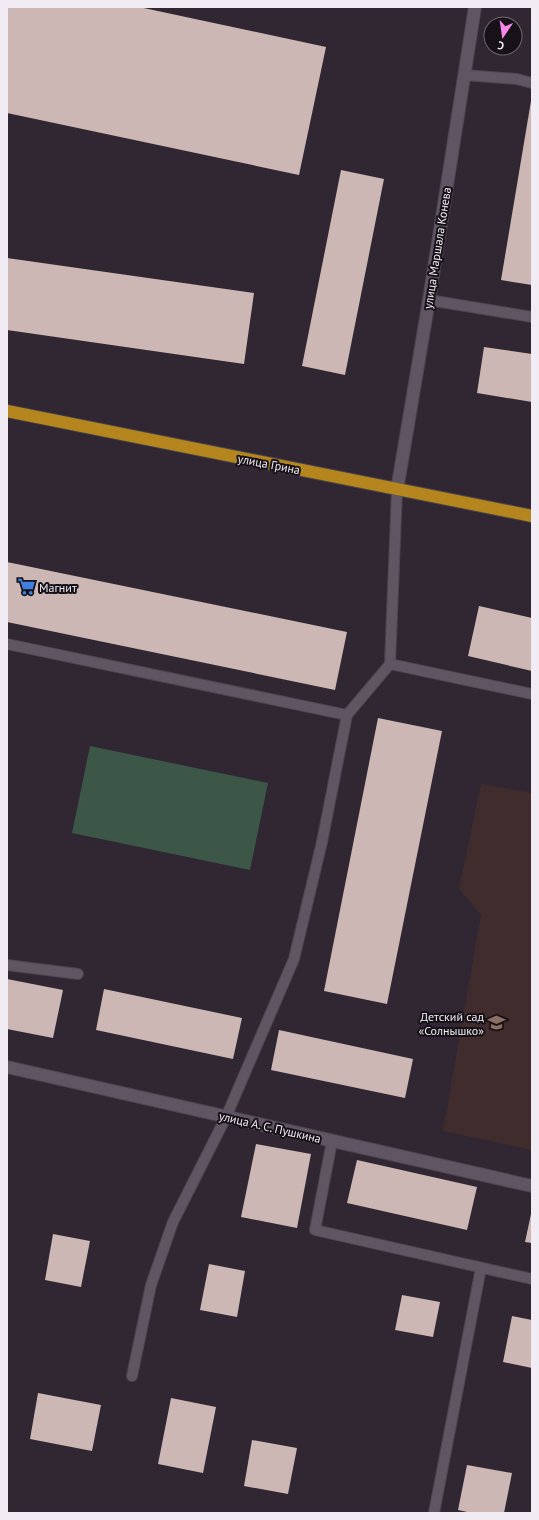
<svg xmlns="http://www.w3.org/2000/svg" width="539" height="1520" viewBox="0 0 539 1520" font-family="'PT Sans',sans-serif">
<rect width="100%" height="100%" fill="#302733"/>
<path fill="#402c2c" d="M481,784L532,793V1150L443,1131L481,915L459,889Z"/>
<path fill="#3c5747" d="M90,746L268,783L250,870L72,833Z"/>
<path fill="#cdb7b5" d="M7,7H139L326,47L299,175L7,113Z
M531,101H532V285L501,280Z
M341,170L384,179L345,375L302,366Z
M7,258L254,293L244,364L7,330Z
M484,347L532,354V402L477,393Z
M7,562L347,632L335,690L7,622Z
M479,606L532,618V671L468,656Z
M378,718L442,731L387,1004L324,991Z
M7,979L63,990L53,1038L7,1029Z
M104,989L242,1018L233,1059L96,1030Z
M279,1030L413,1059L405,1098L271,1070Z
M256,1144L311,1154L297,1228L241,1217Z
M357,1160L477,1187L467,1230L347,1203Z
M531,1214H532V1243L525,1242Z
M53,1234L90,1241L81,1287L45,1280Z
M209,1264L245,1271L237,1317L200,1310Z
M402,1295L440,1302L433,1337L395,1330Z
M512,1316L532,1320V1368L503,1362Z
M38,1393L101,1405L92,1451L30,1439Z
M171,1398L216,1407L203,1473L158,1464Z
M252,1440L297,1448L288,1494L244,1486Z
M467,1465L512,1473L504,1513H472L458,1510Z"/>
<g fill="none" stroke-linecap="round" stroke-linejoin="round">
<defs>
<path id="service" d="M464,75L517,79L532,83
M429,300L532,317
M7,644L347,715L390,664L397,490
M390,664L532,694
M7,965L78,974
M332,1141L315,1230L532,1279
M132,1376L151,1285L173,1222L226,1117L294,959L322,842L347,715
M434,1513L481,1268"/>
<path id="minor" d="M397,490L429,300L475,7
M7,1067L532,1186"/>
<path id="trunk" d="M7,411L532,516"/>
</defs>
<use href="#service" stroke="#4c454f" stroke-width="12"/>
<use href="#minor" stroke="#4c454f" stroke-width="14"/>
<use href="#trunk" stroke="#4c454f" stroke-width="14"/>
<use href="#service" stroke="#5f5563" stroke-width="10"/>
<use href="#minor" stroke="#5f5563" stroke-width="12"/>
<use href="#trunk" stroke="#b6861e" stroke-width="12"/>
</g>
<defs>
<symbol id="supermarket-bare" viewBox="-9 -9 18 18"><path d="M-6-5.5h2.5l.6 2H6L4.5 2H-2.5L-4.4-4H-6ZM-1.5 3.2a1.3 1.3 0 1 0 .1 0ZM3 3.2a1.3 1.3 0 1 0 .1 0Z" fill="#3f7fe0" stroke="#161217" stroke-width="2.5" paint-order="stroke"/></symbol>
<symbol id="school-bare" viewBox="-9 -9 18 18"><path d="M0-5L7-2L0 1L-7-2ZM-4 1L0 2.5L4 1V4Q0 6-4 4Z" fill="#8d6e63" stroke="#161217" stroke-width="2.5" paint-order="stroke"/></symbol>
</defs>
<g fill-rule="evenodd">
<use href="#supermarket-bare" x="14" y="574" width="25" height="25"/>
<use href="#school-bare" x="484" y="1010" width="25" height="25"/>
</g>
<g text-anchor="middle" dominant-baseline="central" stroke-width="4" stroke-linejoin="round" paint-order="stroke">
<g font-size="12" fill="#f1ebf3" stroke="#161217">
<text transform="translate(437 248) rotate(-81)">улица Маршала Конева</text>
<text transform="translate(269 464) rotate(11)">улица Грина</text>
<text transform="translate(270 1127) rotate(13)">улица А. С. Пушкина</text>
</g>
<g font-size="12" fill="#f1ebf3" stroke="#161217" text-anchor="start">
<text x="39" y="587">Магнит</text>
<text x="484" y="1016" text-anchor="end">Детский сад<tspan x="484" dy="14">«Солнышко»</tspan></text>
</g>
</g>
<rect width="539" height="1520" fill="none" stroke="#f1ebf3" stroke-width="16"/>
<g transform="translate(503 36) rotate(193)"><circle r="19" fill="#161217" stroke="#6e696f"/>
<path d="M0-3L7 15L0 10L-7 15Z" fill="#f888e9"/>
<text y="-6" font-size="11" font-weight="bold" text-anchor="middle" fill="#f1ebf3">С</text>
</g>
</svg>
